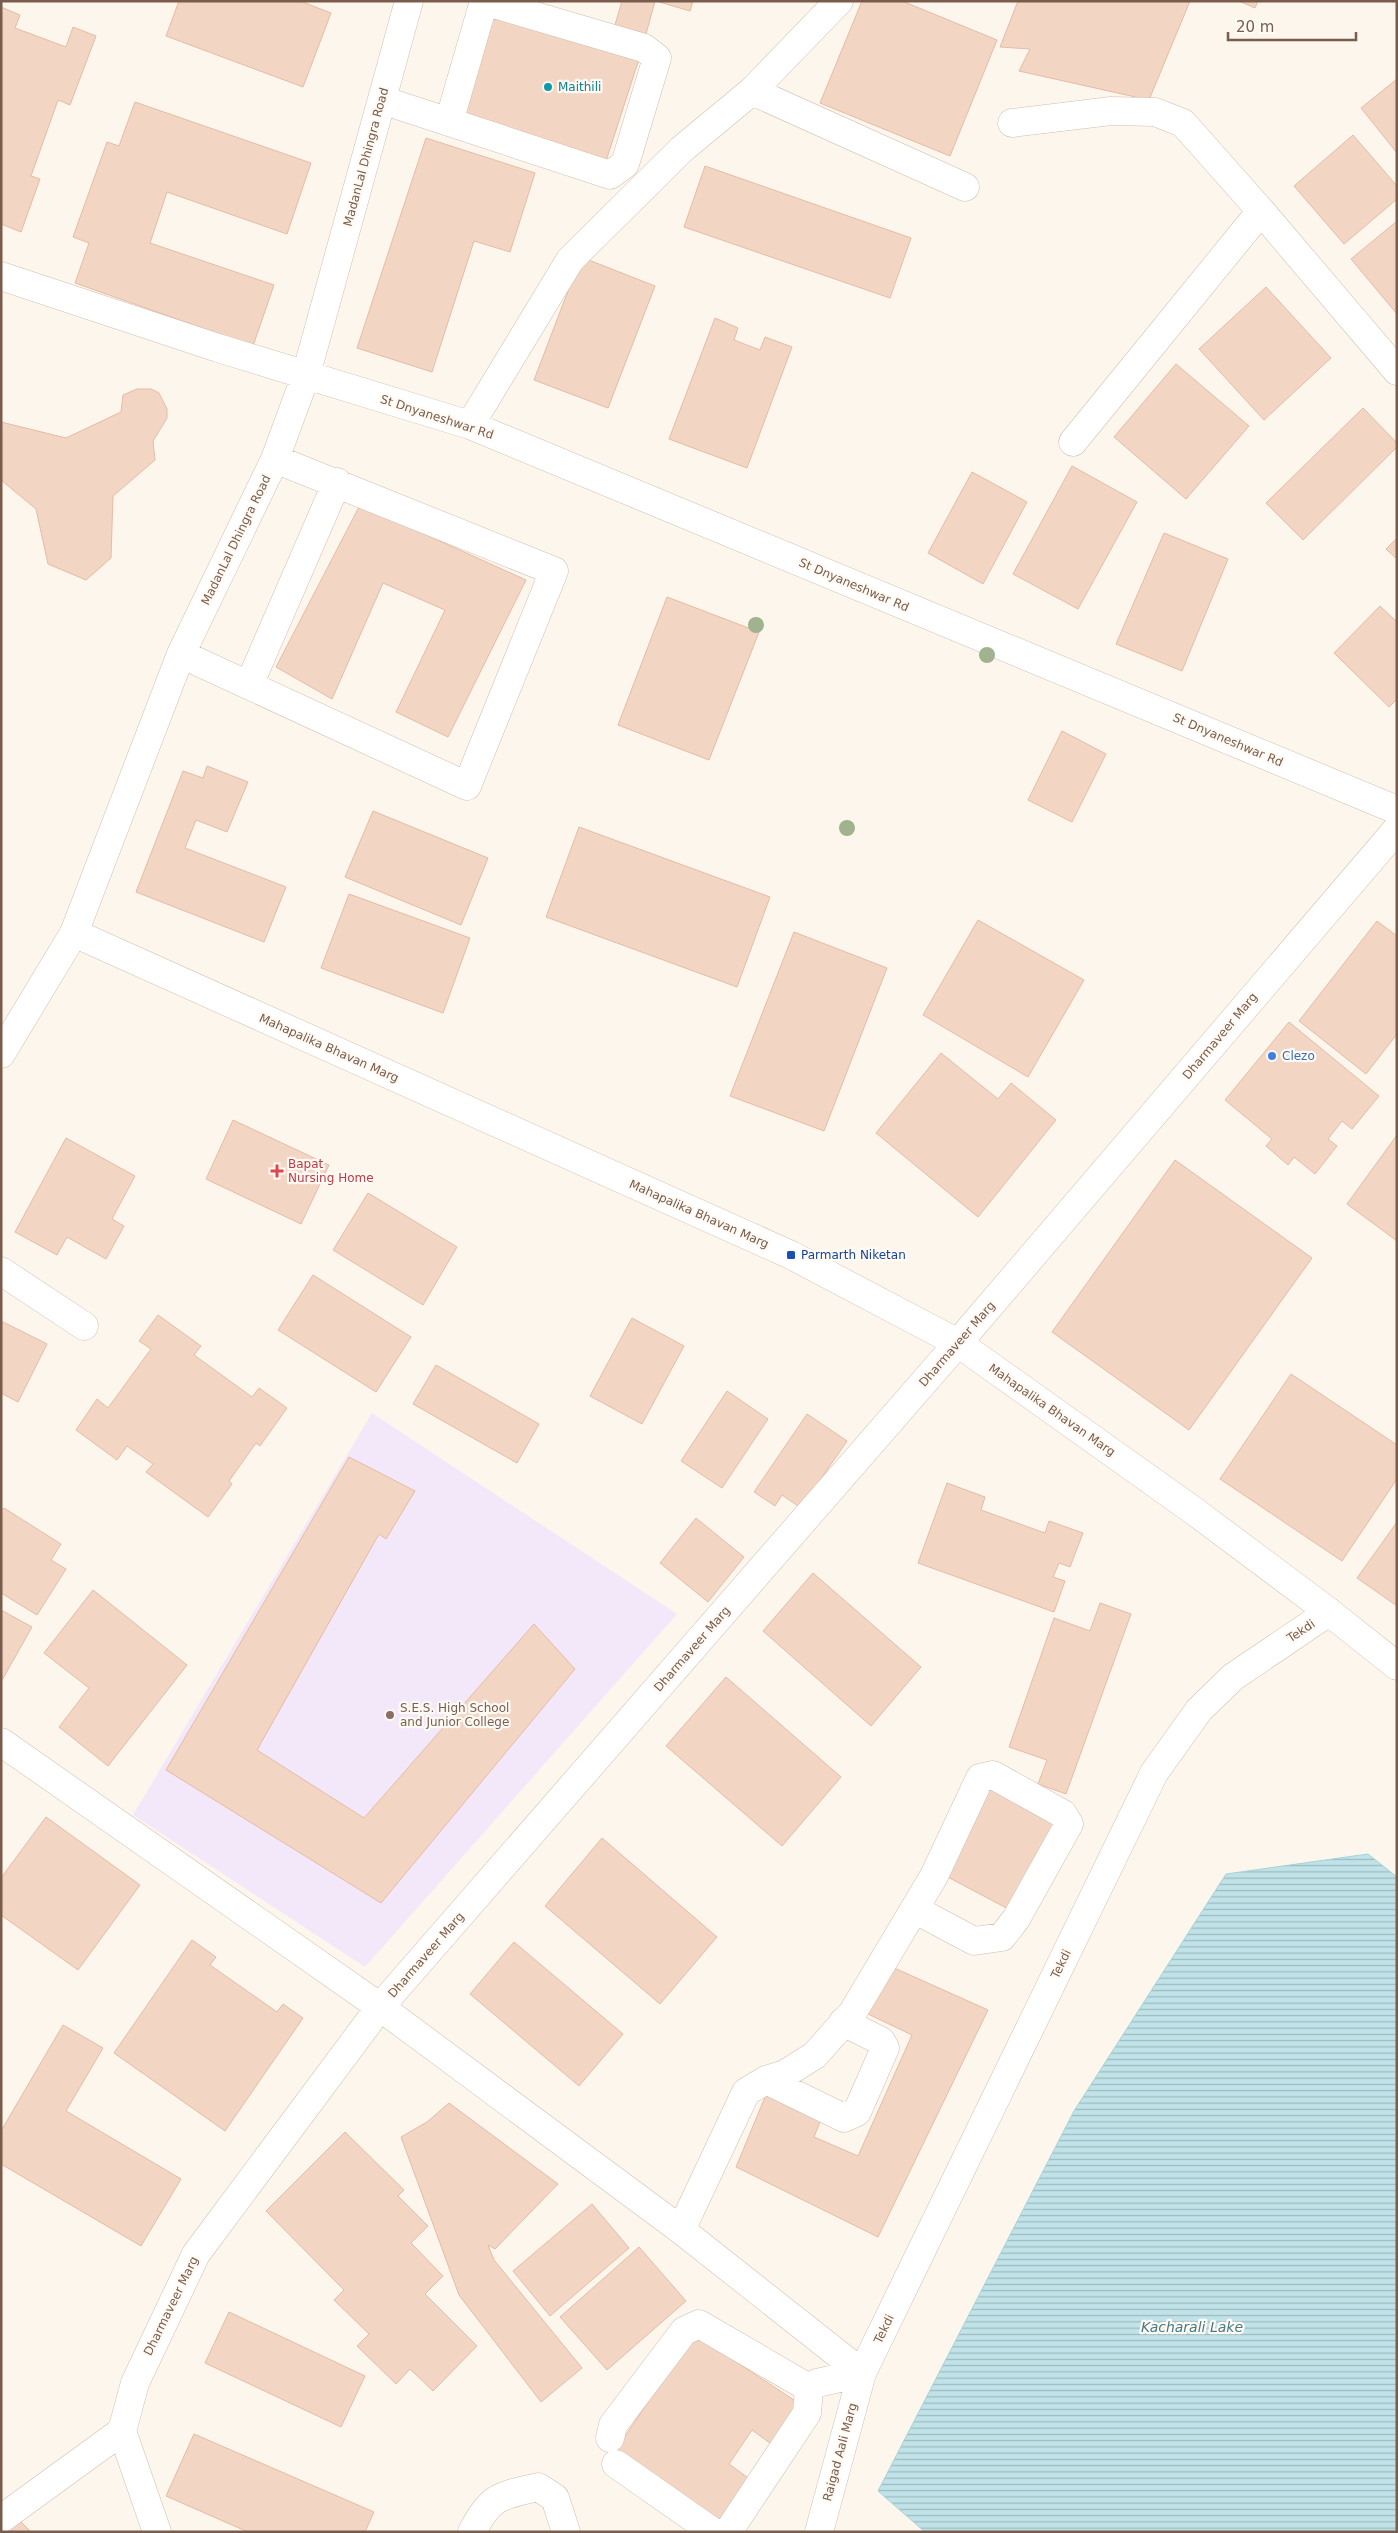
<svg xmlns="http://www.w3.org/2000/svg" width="1398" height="2533" viewBox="0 0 1398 2533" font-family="'DejaVu Sans',sans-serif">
<defs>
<pattern id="water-rules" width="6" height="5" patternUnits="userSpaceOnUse" patternTransform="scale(1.25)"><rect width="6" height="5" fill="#bfe3e8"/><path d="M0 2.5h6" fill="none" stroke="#a0bbbe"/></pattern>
</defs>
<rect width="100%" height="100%" fill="#fdf6ec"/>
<path fill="#f3e8fa" d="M372,1413L677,1614L365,1967L133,1815Z"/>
<path fill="url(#water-rules)" stroke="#a5d3da" d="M1368,1854L1397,1877V2532H925L878,2491L1074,2111L1226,1874Z"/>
<path fill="#f3d5c3" stroke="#e6bba3" d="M179,1H300L331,13L303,87L166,36Z
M622,1H655L646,34L615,25Z
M656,1H693L690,11Z
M862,1H902L997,40L950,156L820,103Z
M1018,1H1190L1149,100L1019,71L1030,49L1000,47Z
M1239,1H1258L1255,8Z
M1,7L20,15L15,28L66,47L73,27L96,36L70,105L58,100L31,176L40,179L21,232L1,224Z
M491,12L639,59L606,161L458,114Z
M1397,79V153L1361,108Z
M135,102L311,163L287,234L167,192L150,243L274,285L253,346L75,283L89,243L73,237L107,142L119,146Z
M1353,135L1397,186V199L1344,244L1294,186Z
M426,138L535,173L510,252L474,241L432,372L357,348Z
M705,166L911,238L890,298L684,227Z
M1397,221V314L1351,259Z
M581,257L655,286L608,408L534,380Z
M1266,287L1331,358L1264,420L1199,349Z
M715,318L738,328L734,340L760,350L765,337L792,347L747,468L669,439Z
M1176,364L1249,426L1186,499L1114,437Z
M137,389H151L159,393L167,409V418L153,441L155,460L113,496L111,558L86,580L48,564L36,509L1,480V422L66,438L121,412L123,395Z
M1363,408L1397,443V447L1303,540L1266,503Z
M1072,466L1137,502L1078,609L1013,574Z
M972,472L1027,502L983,584L928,553Z
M360,505L526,580L448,737L396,712L445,610L383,583L332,699L276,667Z
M1164,533L1228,559L1182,671L1116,644Z
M1397,538V559L1386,549Z
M667,597L759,632L709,760L618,725Z
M1380,606L1397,622V699L1389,707L1334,653Z
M1062,731L1106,754L1072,822L1028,800Z
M207,766L248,782L227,832L196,820L185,848L286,887L264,942L136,892L183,771L203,778Z
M373,811L488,858L461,925L345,877Z
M579,827L770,897L737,987L546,917Z
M349,894L470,938L443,1013L321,968Z
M978,920L1084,980L1028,1077L923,1015Z
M1377,921L1397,936V1034L1366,1074L1299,1021Z
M794,932L887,968L824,1131L730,1096Z
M1289,1022L1379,1096L1352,1129L1342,1121L1328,1139L1337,1146L1315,1174L1294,1157L1288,1165L1266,1146L1272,1139L1225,1100Z
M941,1053L998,1099L1011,1083L1056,1120L978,1217L876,1133Z
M233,1120L329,1165L301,1224L206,1179Z
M1397,1135V1241L1347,1204Z
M66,1138L135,1176L112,1219L124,1226L106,1259L67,1237L57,1255L15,1232Z
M1175,1160L1312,1258L1189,1430L1052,1332Z
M368,1193L457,1247L423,1305L333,1250Z
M313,1275L411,1337L376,1392L278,1330Z
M158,1315L201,1346L194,1355L252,1397L259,1388L287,1408L260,1446L256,1443L229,1481L232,1484L208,1517L146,1472L153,1464L127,1446L117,1460L76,1430L97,1399L108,1408L151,1349L139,1341Z
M632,1318L684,1346L642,1424L590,1396Z
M1,1321L47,1344L18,1402L1,1393Z
M436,1365L539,1424L517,1463L413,1404Z
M1291,1374L1397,1445V1479L1342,1561L1220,1479Z
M727,1391L768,1419L722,1488L681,1461Z
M807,1414L847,1441L801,1508L782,1495L775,1506L754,1492Z
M349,1457L415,1491L386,1539L379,1534L257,1750L364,1818L534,1624L575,1669L381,1903L166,1770Z
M947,1483L985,1497L981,1510L1045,1533L1049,1521L1083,1533L1070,1567L1059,1563L1053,1577L1065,1581L1054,1612L918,1563Z
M4,1508L61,1544L51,1560L66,1569L37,1615L1,1593V1512Z
M696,1518L744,1557L708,1602L660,1563Z
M1397,1522V1606L1357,1578Z
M813,1573L921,1667L871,1726L763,1631Z
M93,1590L187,1665L108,1766L59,1727L89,1688L44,1653Z
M1100,1603L1131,1614L1066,1794L1038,1784L1047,1760L1009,1747L1054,1618L1090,1631Z
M1,1610L32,1627L1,1682Z
M726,1677L841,1777L782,1846L666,1746Z
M988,1785L1060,1823L1014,1912L942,1874Z
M46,1817L140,1885L78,1970L1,1915V1878Z
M602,1838L717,1937L660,2004L545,1906Z
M192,1940L216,1957L210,1965L277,2012L283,2004L303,2018L225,2131L114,2053Z
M514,1942L623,2034L579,2086L470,1994Z
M892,1967L988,2010L878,2237L736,2167L768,2090L823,2114L814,2137L858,2156L912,2035L868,2014Z
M63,2025L103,2048L66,2111L181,2179L141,2246L1,2164V2131Z
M449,2103L558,2184L495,2249L488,2245L494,2260L582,2368L541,2402L459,2295L401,2137L427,2122Z
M345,2132L404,2190L398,2196L428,2226L411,2243L443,2276L425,2294L477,2346L433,2391L410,2369L396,2384L357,2346L369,2334L334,2300L344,2290L266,2211Z
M592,2204L629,2248L550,2316L513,2271Z
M639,2247L686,2301L607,2370L560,2317Z
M229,2312L365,2376L341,2427L205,2363Z
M694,2334L800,2404L774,2446L752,2430L729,2464L751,2480L720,2525L615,2451Z
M194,2434L374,2512L365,2532H248L166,2496Z
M16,2517L31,2532H1Z"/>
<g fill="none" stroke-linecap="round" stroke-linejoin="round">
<defs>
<path id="street" d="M752,91L965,187
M382,100L610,175L625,164L657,58L644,48L484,1
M449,122L484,1
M1012,123L1111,111L1155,112L1183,123L1261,211
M1,276L218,348L470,425L1397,810
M470,425L570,260L682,149L752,91L839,1
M1073,442L1261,211L1397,371
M181,654L467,786L554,571L275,459
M249,685L337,482
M74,933L181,654L275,459L306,375L409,1
M1,1271L84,1326
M1,1742L380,2007L681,2230L862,2373
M766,2080L844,2118L857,2112L885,2048L881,2041L843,2022
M681,2230L746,2092L766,2080L785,2074L815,2055L853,2012L934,1876L980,1778L993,1775L1063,1814L1069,1824L1016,1919L1002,1937L974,1941L914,1909
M610,2438L613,2425L684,2331L699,2324L809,2388
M616,2464L713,2532
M1,2519L122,2431
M157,2532L122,2431L135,2383L196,2254L380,2007L958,1343
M472,2532C491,2495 500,2496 538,2487L555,2498L566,2532
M728,2532L807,2413L809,2388L817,2383L862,2373
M819,2532L862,2373L1154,1773L1199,1710L1233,1677L1329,1612"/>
<path id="secondary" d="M1,1054L74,933L791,1255L958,1343L1194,1511L1329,1612L1397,1666
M958,1343L1397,829"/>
</defs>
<use href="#street" stroke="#d1beb0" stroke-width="29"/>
<use href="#secondary" stroke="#d6c0b0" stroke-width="29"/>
<use href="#street" stroke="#fff" stroke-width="28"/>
<use href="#secondary" stroke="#fff" stroke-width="28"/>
</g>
<g fill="#a0b28e">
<circle cx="756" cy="625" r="8"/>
<circle cx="987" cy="655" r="8"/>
<circle cx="847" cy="828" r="8"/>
</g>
<circle fill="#0f9aa8" stroke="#fffaf3" stroke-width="2" cx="548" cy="87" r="5"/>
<circle fill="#3f7fe0" stroke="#fffaf3" stroke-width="2" cx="1272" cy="1056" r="5"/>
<path fill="#e0444e" stroke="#fffaf3" stroke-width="2" d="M274.5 1163.5h5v5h5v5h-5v5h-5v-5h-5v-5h5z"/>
<rect fill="#1a4fb4" stroke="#fffaf3" stroke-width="2" x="786" y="1250" width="10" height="10" rx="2.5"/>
<circle fill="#8d6e63" stroke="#fffaf3" stroke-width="2" cx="390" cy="1715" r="5"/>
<g text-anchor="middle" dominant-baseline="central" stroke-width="4.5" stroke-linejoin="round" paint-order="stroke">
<g font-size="12" fill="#0d838f" stroke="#fffaf3" text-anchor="start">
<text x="558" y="87">Maithili</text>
</g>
<g font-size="12" fill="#7a5c4d" stroke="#fffaf3">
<text transform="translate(366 157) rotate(-75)">MadanLal Dhingra Road</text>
<text transform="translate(437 417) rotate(18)">St Dnyaneshwar Rd</text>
<text transform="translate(236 540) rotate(-64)">MadanLal Dhingra Road</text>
<text transform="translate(854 585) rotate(23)">St Dnyaneshwar Rd</text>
<text transform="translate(1228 740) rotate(23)">St Dnyaneshwar Rd</text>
<text transform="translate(1220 1036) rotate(-50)">Dharmaveer Marg</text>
<text transform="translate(329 1048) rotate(24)">Mahapalika Bhavan Marg</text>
<text transform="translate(699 1214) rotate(24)">Mahapalika Bhavan Marg</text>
<text transform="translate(957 1344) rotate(-49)">Dharmaveer Marg</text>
<text transform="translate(1052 1410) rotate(35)">Mahapalika Bhavan Marg</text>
<text transform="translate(1301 1631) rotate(-34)">Tekdi</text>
<text transform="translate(692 1649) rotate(-49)">Dharmaveer Marg</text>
<text transform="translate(426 1955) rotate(-49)">Dharmaveer Marg</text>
<text transform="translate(1061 1964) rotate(-64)">Tekdi</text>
<text transform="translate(171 2306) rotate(-64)">Dharmaveer Marg</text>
<text transform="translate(884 2329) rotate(-64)">Tekdi</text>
<text transform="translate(840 2452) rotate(-75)">Raigad Aali Marg</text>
</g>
<g font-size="12" fill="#366cbe" stroke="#fffaf3" text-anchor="start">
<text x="1282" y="1056">Clezo</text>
</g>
<g font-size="12" fill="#be3a42" stroke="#fffaf3" text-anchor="start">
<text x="288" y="1164">Bapat<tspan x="288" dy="14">Nursing Home</tspan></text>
</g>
<g font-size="12" fill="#164399" stroke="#fffaf3" text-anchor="start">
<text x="801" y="1255">Parmarth Niketan</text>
</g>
<g font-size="12" fill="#785e54" stroke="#fffaf3" text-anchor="start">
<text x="400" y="1708">S.E.S. High School<tspan x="400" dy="14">and Junior College</tspan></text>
</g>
<g font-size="14" font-style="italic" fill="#437c86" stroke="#fffaf3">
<text x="1192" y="2327">Kacharali Lake</text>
</g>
</g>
<rect width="1398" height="2533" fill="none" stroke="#7a5c4d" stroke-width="5"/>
<path d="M1228 32v8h128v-8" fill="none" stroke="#7a5c4d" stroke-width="2.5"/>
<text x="1236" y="32" font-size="15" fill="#7a5c4d" stroke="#fffaf3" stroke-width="4" paint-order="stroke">20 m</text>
</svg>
